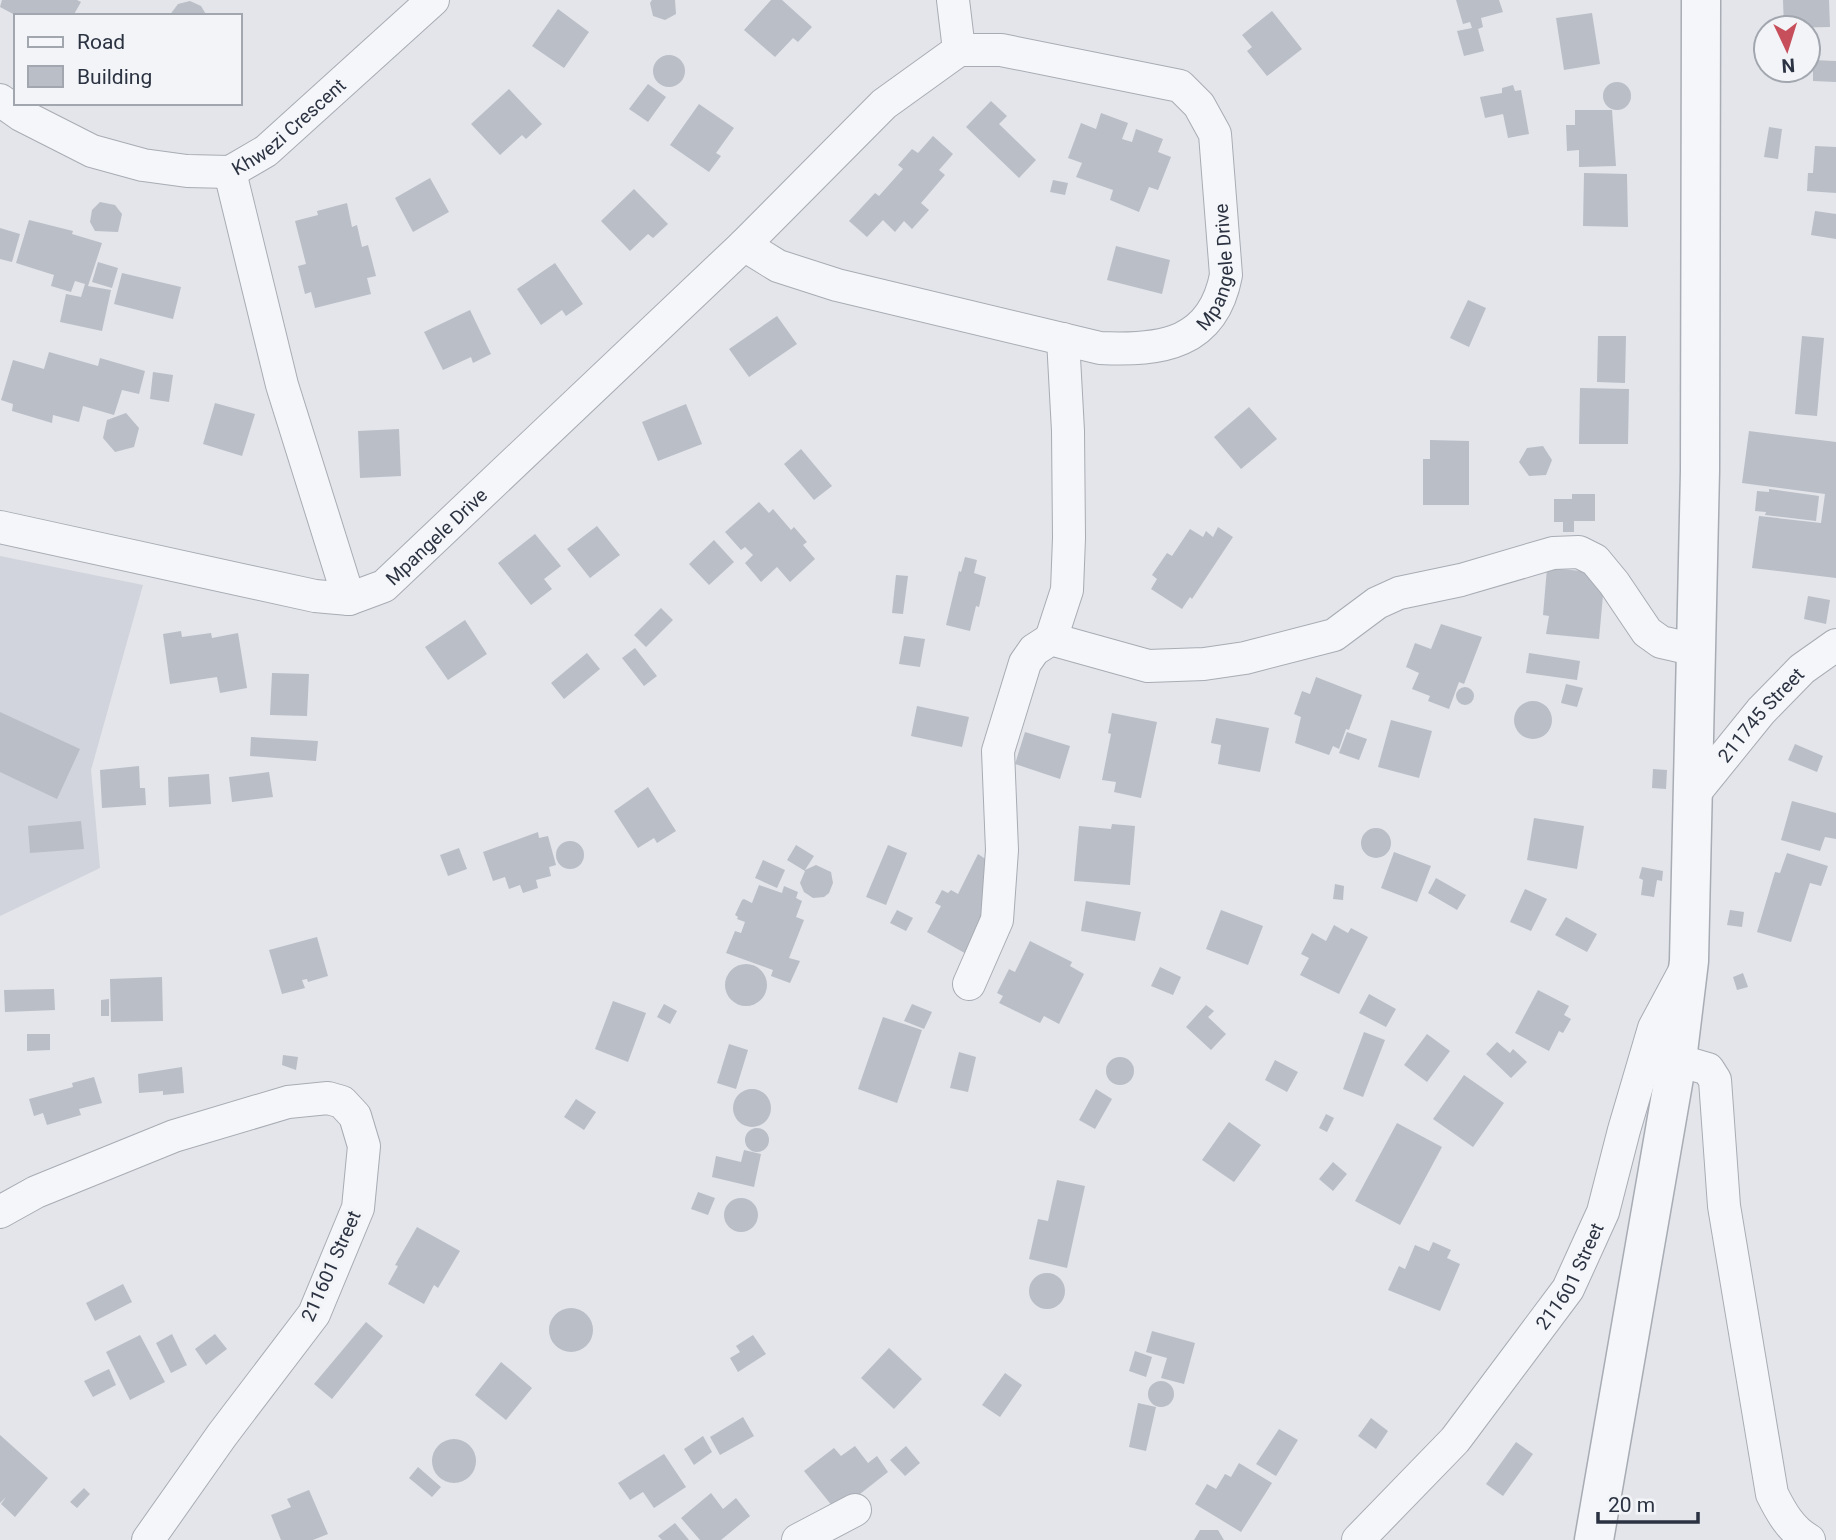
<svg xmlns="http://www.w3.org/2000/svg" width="1836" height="1540" viewBox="0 0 1836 1540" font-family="Roboto,sans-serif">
<rect width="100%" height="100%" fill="#e3e5ea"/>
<path fill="#d1d4dc" d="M0,556L143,585L91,770L100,868L0,916Z"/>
<path fill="#babec7" d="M2,0H77L81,2L73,16H17L0,7Z
M652,0H675L676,14L665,20L653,16L650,3Z
M771,0H782L812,27L798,42L793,38L775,57L744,30Z
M1456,0H1499L1503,12L1481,18L1483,27L1478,29L1484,51L1464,56L1457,31L1472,28L1470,22L1463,24Z
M1783,0H1829L1830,27L1784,28Z
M190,1L201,6L207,16H169L178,4Z
M558,9L589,32L564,68L532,46Z
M1272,11L1302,49L1267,76L1247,51L1252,47L1242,35Z
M1592,13L1600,64L1564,70L1556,18Z
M653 71a16 16 0 1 1 32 0a16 16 0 1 1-32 0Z
M1813,60L1836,61V82L1813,81Z
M1603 96a14 14 0 1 1 28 0a14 14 0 1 1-28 0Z
M648,84L666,97L648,122L629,109Z
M1513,85L1515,91L1521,90L1529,134L1508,138L1503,114L1485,118L1480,97L1502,93V88Z
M509,89L542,124L526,139L522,135L500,155L471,124Z
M991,101L1007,116L999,124L1036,160L1019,178L966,127Z
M699,104L734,128L716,153L721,156L709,172L670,145Z
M1575,110H1612L1616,166L1579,167V150L1567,151L1566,125H1575Z
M1101,113L1128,123L1122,139L1132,142L1136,129L1163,139L1158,152L1171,157L1158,190L1149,187L1139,212L1110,200L1113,190L1076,177L1082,163L1068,158L1081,123L1096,129Z
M1769,127L1782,129L1778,159L1764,157Z
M933,136L953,154L939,170L945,175L921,203L929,210L912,229L904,221L895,232L883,220L867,237L849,221L875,193L879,196L903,169L898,165L912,149L918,153Z
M1815,146L1836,147V193L1807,191L1808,173H1813Z
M1584,173L1627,174L1628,227L1583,226Z
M430,178L449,212L413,232L395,198Z
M1053,180L1068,183L1065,195L1050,192Z
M634,189L668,224L653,238L648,234L630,251L601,221Z
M100,202L115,205L122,214L118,232L95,231L90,222L92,210Z
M347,203L352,227L357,225L362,247L368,245L376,276L367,278L371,294L315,308L311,292L305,294L298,266L306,264L295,221L318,215L317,211Z
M1815,211L1836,214V239L1811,235Z
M29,220L73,231L72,234L102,243L88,286L111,290L102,331L60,322L66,294L81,297L85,284L75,281L71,292L51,286L54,275L16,263Z
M0,228L20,234L12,262L0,259Z
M1116,246L1170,260L1162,294L1107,280Z
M98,262L118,268L112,288L92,282Z
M555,263L583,304L566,316L562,310L541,325L517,289Z
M122,273L181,287L173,319L114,304Z
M1468,300L1486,308L1469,347L1450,338Z
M470,310L491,354L473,363L471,357L443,370L424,332Z
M777,316L797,344L749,377L729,349Z
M1598,336H1626L1625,383L1597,382Z
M1802,336L1824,338L1817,416L1795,414Z
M49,352L98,366L100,358L145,371L139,394L122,390L114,415L83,406L79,422L53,415L52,423L12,411L13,404L1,400L13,360L44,369Z
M153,372L173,375L169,402L150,399Z
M1580,388L1629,389L1628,444H1579Z
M215,403L255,414L242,456L203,444Z
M686,404L702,444L658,461L642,422Z
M1249,407L1277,439L1241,469L1214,437Z
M126,413L139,428L134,447L115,452L103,438L107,420Z
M399,429L401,476L360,478L358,431Z
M1749,431L1836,442V578L1752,568L1759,516L1821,523L1825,494L1742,483Z
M1430,440L1469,441V505H1423V459H1430Z
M1543,446L1552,460L1546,475L1529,476L1519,462L1527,448Z
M801,449L832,486L814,500L784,464Z
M1769,489L1819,496L1816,521L1765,515L1766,512L1755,511L1757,491L1769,492Z
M1572,494H1595V521H1574V532H1563V522H1554V499H1572Z
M759,502L769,513L773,509L791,530L794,527L807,542L803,545L815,559L790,582L777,567L761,582L745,563L753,555L745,547L741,550L725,532Z
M597,526L620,555L590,578L567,549Z
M1218,527L1233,537L1192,599L1190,597L1182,609L1151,589L1157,579L1152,575L1167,553L1172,556L1190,529L1203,537L1206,531L1213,537Z
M535,534L561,566L544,579L552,589L531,605L498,563Z
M714,540L734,562L709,585L689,564Z
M965,557L977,560L974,573L986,577L979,607L976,606L970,631L946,625L959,571L961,572Z
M1547,568L1605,573L1599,639L1546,634L1549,616L1543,615Z
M896,575L908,576L903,614L892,613Z
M1808,596L1830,600L1826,624L1804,619Z
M661,608L673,620L646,647L634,635Z
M465,620L487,654L448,680L425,647Z
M1441,624L1482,637L1464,684L1459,682L1449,709L1428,701L1430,696L1412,689L1419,673L1406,667L1415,643L1431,649Z
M181,631L182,637L211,633L212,638L238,633L247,688L220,693L217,677L170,684L163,634Z
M904,636L925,639L920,667L899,664Z
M635,648L657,676L644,686L622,658Z
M587,653L600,669L564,699L551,683Z
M1529,653L1580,661L1577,680L1526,673Z
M272,673L309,674L307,716L270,715Z
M1316,677L1362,695L1349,730L1346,729L1339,749L1333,746L1329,755L1295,743L1301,717L1294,714L1302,691L1310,694Z
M1566,684L1583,688L1577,707L1561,703Z
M1456 696a9 9 0 1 1 18 0a9 9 0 1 1-18 0Z
M1514 720a19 19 0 1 1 38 0a19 19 0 1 1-38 0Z
M917,706L969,717L962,747L911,736Z
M0,712L80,749L57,799L0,772Z
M1112,713L1157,722L1141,798L1114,792L1116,782L1102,780L1111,734L1108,733Z
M1216,718L1269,728L1260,772L1218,764L1221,745L1211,743Z
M1391,720L1432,731L1419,778L1378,767Z
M1025,732L1070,746L1060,779L1015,764Z
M1347,732L1367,739L1359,760L1339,753Z
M251,737L318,741L316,761L250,756Z
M1795,744L1823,756L1817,772L1788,760Z
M139,766L140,788H145L146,805L102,808L100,770Z
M1653,769L1667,770L1666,789L1652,788Z
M269,772L273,797L232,802L229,777Z
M209,774L211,804L169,807L168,777Z
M648,787L676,831L657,843L654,838L638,848L614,811Z
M1792,801L1836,813V839L1825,837L1820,851L1781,840Z
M1534,818L1584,826L1577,869L1527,860Z
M81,821L84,849L30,853L28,826Z
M1112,824L1135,826L1130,885L1074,881L1079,826L1111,829Z
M1361 843a15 15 0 1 1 30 0a15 15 0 1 1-30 0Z
M538,832L539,838L548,836L556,865L549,867L551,876L536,880L538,888L523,893L520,885L509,889L505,877L493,881L483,852Z
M556 855a14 14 0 1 1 28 0a14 14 0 1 1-28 0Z
M796,845L814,856L805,870L816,865L831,872L833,883L829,893L824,897L813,898L804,892L800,883L805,871L787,860Z
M888,845L907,853L886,905L866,897Z
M459,848L467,869L448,876L440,855Z
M1394,852L1431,866L1417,902L1381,888Z
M1787,853L1828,866L1821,886L1810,883L1791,942L1757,932L1775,872L1780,873Z
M978,854L999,868L970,956L927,932L941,906L935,903L942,890L948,893L951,890L958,894Z
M763,860L785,870L777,888L755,878Z
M1642,867L1663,871L1662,881L1657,880L1654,897L1641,895L1643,880L1639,878Z
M1436,878L1466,895L1457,910L1428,893Z
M1335,884L1344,886L1343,900L1333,899Z
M759,885L782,893L784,886L798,892L796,898L802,901L796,917L804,920L789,958L800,961L790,983L771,976L773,970L726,953L735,931L741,933L745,922L737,919L738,917L735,915L742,900L744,899L752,903Z
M1525,889L1547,899L1531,931L1510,922Z
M1086,901L1141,912L1135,941L1081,931Z
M897,910L913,918L906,931L890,923Z
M1221,910L1263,926L1248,965L1206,949Z
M1730,910L1744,912L1742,927L1727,925Z
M1566,917L1597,934L1587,952L1555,935Z
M1334,925L1348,933L1351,928L1368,937L1339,994L1300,975L1309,958L1301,954L1312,933L1326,941Z
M317,937L328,976L308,982L307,979L302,980L305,988L282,994L269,950Z
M1030,941L1072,962L1070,966L1084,974L1059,1024L1044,1016L1040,1023L999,1003L1003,996L997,993L1009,969L1015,972Z
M725 985a21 21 0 1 1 42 0a21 21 0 1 1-42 0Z
M1160,967L1181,977L1173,995L1151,986Z
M1743,973L1748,987L1737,990L1733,977Z
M162,977L163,1021L111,1022L110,979Z
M54,989L55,1010L5,1012L4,990Z
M1538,990L1569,1006L1564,1015L1571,1019L1563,1033L1559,1031L1549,1051L1515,1033Z
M1369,994L1396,1009L1386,1027L1359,1013Z
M109,999V1016H101V1000Z
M613,1001L646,1013L628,1062L595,1049Z
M664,1004L677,1011L670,1024L657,1017Z
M912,1004L932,1012L924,1029L904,1021Z
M1206,1005L1214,1011L1208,1017L1226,1034L1211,1050L1186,1027Z
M883,1017L922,1030L897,1103L858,1089Z
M1364,1032L1385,1040L1363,1097L1343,1089Z
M27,1034H50V1050L27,1051Z
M1427,1034L1450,1051L1427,1082L1404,1065Z
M1497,1042L1510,1053L1513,1049L1527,1062L1511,1078L1486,1054Z
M729,1044L748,1050L736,1089L717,1083Z
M959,1052L976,1057L968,1092L950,1088Z
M283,1055L298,1057L296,1070L282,1065Z
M1106 1071a14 14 0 1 1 28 0a14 14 0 1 1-28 0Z
M1275,1060L1298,1072L1287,1092L1265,1080Z
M182,1067L184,1093L163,1095V1091L139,1093L138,1074Z
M1464,1075L1504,1103L1473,1147L1433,1119Z
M94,1077L102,1103L79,1109L81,1115L47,1125L43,1113L34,1116L29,1099L73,1087L72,1083Z
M733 1108a19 19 0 1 1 38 0a19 19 0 1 1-38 0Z
M1096,1089L1112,1099L1095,1129L1079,1120Z
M576,1099L596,1112L584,1130L564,1117Z
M1326,1114L1334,1118L1327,1132L1319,1128Z
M1229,1122L1261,1145L1234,1182L1202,1160Z
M1397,1123L1442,1147L1400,1225L1355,1201Z
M745 1140a12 12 0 1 1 24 0a12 12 0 1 1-24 0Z
M744,1150L761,1154L754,1187L712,1177L716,1156L741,1162Z
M1333,1162L1347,1174L1333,1191L1319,1179Z
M1057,1180L1085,1186L1067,1268L1029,1259L1038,1219L1048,1221Z
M698,1192L715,1198L708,1215L691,1209Z
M724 1215a17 17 0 1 1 34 0a17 17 0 1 1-34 0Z
M417,1227L460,1251L438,1288L434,1285L424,1304L388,1284L398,1266L395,1265Z
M1433,1242L1451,1250L1447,1258L1460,1264L1440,1311L1388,1290L1399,1266L1405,1269L1415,1245L1429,1251Z
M1029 1291a18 18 0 1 1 36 0a18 18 0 1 1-36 0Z
M123,1284L132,1302L95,1321L86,1303Z
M549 1330a22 22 0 1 1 44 0a22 22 0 1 1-44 0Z
M366,1322L383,1336L332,1399L314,1384Z
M1152,1331L1195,1343L1184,1384L1161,1378L1167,1358L1146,1352Z
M172,1334L187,1365L171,1373L156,1343Z
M215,1334L227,1349L206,1365L195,1349Z
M140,1335L165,1382L130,1400L106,1352Z
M753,1335L766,1354L738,1372L730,1358L740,1352L736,1346Z
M889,1348L922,1379L894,1409L861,1378Z
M1135,1351L1152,1357L1146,1377L1129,1371Z
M501,1362L532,1388L506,1420L475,1395Z
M109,1369L116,1385L93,1397L84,1381Z
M1005,1373L1022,1385L1000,1417L982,1405Z
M1148 1394a13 13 0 1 1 26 0a13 13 0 1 1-26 0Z
M1138,1403L1156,1407L1146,1451L1129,1447Z
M743,1417L754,1436L720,1455L710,1437Z
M1371,1418L1388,1431L1376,1449L1358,1436Z
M1279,1429L1298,1440L1276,1476L1256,1464Z
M0,1435L48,1478L15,1517L1,1504L6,1497L0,1503Z
M703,1436L712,1452L694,1465L684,1449Z
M432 1461a22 22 0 1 1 44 0a22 22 0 1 1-44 0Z
M1516,1442L1533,1454L1503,1496L1486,1484Z
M855,1446L868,1463L877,1456L888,1472L837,1512L804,1471L834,1448L841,1456Z
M906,1446L920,1463L905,1476L890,1460Z
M664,1454L686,1487L654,1508L643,1492L630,1500L618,1483Z
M1239,1463L1272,1483L1241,1532L1195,1504L1207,1484L1216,1489L1225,1474L1231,1477Z
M418,1467L441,1487L432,1497L409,1478Z
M84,1488L90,1494L77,1508L70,1502Z
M309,1490L328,1534L313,1540H281L271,1515L291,1507L287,1499Z
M711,1493L723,1509L736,1498L750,1516L721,1540H700L681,1518Z
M675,1523L689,1540H662L658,1536Z
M1200,1530H1218L1224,1540H1194Z"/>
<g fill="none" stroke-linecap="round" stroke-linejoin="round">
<defs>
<g id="minor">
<path id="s1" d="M0,100L21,115L92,151L143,165L187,171L230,172L266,151L433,0"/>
<path d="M230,172L282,385L349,599"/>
<path id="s2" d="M744,245L778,266L837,285L1100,348C1162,351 1213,344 1226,275L1215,134L1199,105L1180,86L1001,50H959"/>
<path id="s3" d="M0,527L315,596L349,599L384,586L744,245L884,104L959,50L953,0"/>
<path d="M1051,639L1067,590L1069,538L1068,431L1063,339"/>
<path id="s4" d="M1693,795L1761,711L1802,669L1836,645"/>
<path d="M969,984L997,920L1002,850L998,751L1025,663L1034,650L1051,639L1148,666L1204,664L1245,658L1334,635L1377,603L1399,593L1461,580L1553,553L1579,552L1595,560L1614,583L1647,632L1661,642L1696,650"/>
<path d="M1677,1060L1708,1069L1715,1080L1724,1206L1772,1494C1781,1512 1791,1530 1809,1540"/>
<path d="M0,1212L36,1192L174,1136L288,1102L328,1098L342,1102L355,1116L364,1146L358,1208L314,1314L222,1435L148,1540"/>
<path d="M798,1540L855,1510"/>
<path id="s5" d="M1358,1540L1455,1440L1568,1289L1603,1212L1624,1130L1654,1028L1684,972"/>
</g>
<path id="tertiary" d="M1594,1540L1677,1060L1689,961L1700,471L1701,0"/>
</defs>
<use href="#minor" stroke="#a8acb4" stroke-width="34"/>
<use href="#tertiary" stroke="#a8acb4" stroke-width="41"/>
<use href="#minor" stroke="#f5f6f9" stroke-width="32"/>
<use href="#tertiary" stroke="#f5f6f9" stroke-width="38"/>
</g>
<g text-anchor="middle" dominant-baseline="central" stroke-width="7" stroke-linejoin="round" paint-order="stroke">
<g font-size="19" fill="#2b3241" stroke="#f2f4f7">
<text stroke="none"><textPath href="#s1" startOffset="320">Khwezi Crescent</textPath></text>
<text stroke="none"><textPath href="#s2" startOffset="542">Mpangele Drive</textPath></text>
<text stroke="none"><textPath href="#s3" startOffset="466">Mpangele Drive</textPath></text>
<text stroke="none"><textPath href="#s4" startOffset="105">211745 Street</textPath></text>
<text transform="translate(331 1266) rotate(-66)">211601 Street</text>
<text stroke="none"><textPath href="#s5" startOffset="340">211601 Street</textPath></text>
</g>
</g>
<rect x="14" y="14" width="228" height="91" fill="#f2f4f7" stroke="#a2a6ae" stroke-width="2"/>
<rect x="28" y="37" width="35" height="10" fill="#f5f6f9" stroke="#a2a6ae" stroke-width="2"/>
<text x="77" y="49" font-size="21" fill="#2b3241">Road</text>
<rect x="28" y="66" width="35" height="21" fill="#babec7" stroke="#a2a6ae" stroke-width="2"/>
<text x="77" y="84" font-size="21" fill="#2b3241">Building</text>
<g transform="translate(1787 49) rotate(176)"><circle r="33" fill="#f2f4f7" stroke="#a2a6ae" stroke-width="2"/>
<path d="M0-5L12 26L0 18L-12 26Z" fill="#c74f5b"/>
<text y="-10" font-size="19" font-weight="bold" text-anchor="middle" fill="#2b3241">N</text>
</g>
<path d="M1598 1512v10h100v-10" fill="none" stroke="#2b3241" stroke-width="3.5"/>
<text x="1608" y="1512" font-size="21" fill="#2b3241" stroke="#f2f4f7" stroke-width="5" paint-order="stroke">20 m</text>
</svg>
